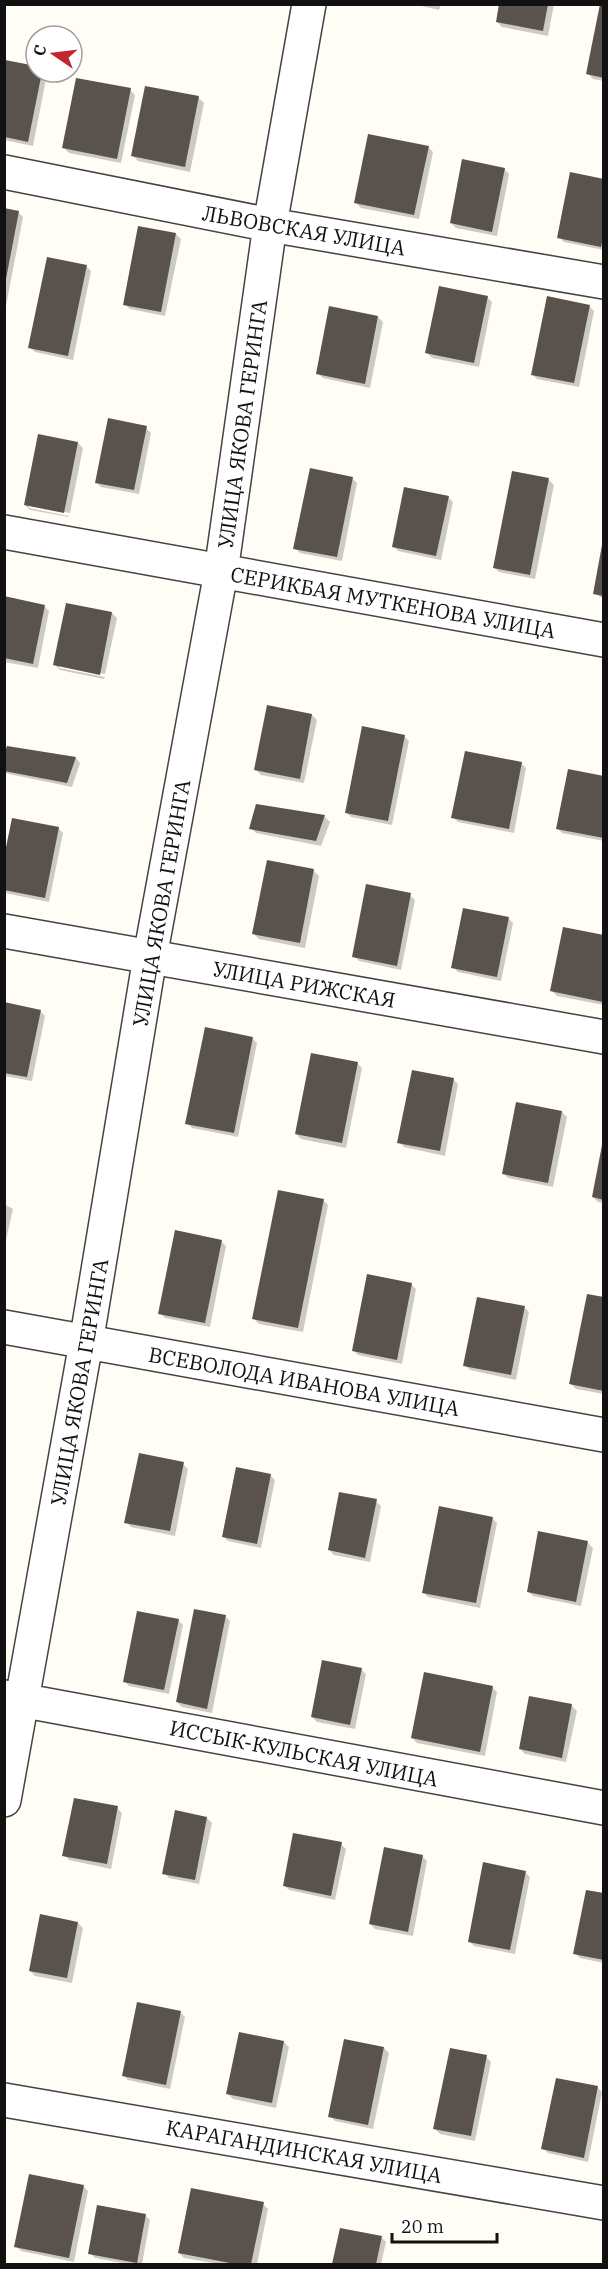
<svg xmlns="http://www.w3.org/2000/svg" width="608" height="2269" viewBox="0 0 608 2269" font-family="'IBM Plex Serif',serif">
<rect width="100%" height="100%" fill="#fffdf5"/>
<path fill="#0003" d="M413,4H441L439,10Z
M501,4H554L548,36L502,27L497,22Z
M604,4V81L593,79L588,74Z
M4,61L36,68V72L47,74L33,146L4,140Z
M146,88L199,98L204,103L190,172L138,161L133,156Z
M130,90L135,95L121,163L69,153L64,148Z
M428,147L433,152L419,219L361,208L356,203Z
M504,169L509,174L497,236L456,228L451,223Z
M604,180V250L564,242L559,237Z
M4,209L18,212L23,217L6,306Z
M176,234L181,239L165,316L130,309L124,304Z
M86,266L91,271L73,360L35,352L30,347Z
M487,297L492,302L479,367L432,358L427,353Z
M589,306L594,311L579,387L537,379L532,374Z
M378,317L383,322L370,388L323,378L318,373Z
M146,428L151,433L139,494L101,487L96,482Z
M78,443L83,448L70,513L29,505V508L69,516V517L30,510L25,505Z
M513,473L549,480L554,485L535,579L499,572L494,567Z
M352,478L357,483L342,561L300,553L295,548Z
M448,497L453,502L441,560L398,551L393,546Z
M604,548V599L594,593Z
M4,598L44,606L49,611L38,668L4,662Z
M112,613L117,618L105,674L59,665V668L105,677L104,679L60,670L55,665Z
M312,715L317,720L304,783L261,775L256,770Z
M404,736L409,741L392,825L351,817L346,812Z
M76,758L80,763L72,787L4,773V759Z
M521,763L526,768L514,833L458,822L453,817Z
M604,778V841L562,833L557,828Z
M257,806L325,817L330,822L321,846L256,833L251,828Z
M58,828L63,833L49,902L5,893L4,865Z
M314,871L319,876L305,948L259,939L254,934Z
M410,895L415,900L401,970L359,961L354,956Z
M508,918L513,923L501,981L458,972L453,967Z
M604,937V1005L557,996L552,991Z
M4,1004L40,1011L45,1016L32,1081L4,1076Z
M252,1038L257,1043L238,1137L192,1128L187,1123Z
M357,1063L362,1068L346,1148L301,1139L296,1134Z
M453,1079L458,1084L445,1156L404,1147L399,1142Z
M562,1112L567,1117L553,1187L508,1178L503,1173Z
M604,1147V1203L598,1202L593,1197Z
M323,1200L328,1205L303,1332L259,1324L254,1319Z
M4,1204L13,1209L4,1249Z
M221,1241L226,1246L210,1327L165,1318L160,1313Z
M411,1284L416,1289L402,1364L358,1355L353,1350Z
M604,1299V1394L576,1389L571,1384Z
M524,1307L529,1312L516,1380L470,1370L465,1365Z
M183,1464L188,1469L175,1536L131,1527L126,1522Z
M270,1475L275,1480L261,1548L228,1541L223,1536Z
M376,1501L381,1506L370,1562L334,1555L329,1550Z
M492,1518L497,1523L480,1608L428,1597L423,1592Z
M539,1533L588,1543L593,1548L581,1606L533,1596L528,1591Z
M225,1616L230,1621L212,1713L182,1707L177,1702Z
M178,1620L183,1625L169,1694L129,1686L124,1681Z
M361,1669L366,1674L355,1729L317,1722L312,1717Z
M492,1687L497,1692L485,1756L417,1743L412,1738Z
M531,1698L572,1706L577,1711L566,1762L525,1754L520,1749Z
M117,1808L122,1813L111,1869L69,1860L64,1855Z
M207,1818L212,1823L199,1884L169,1878L164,1873Z
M341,1844L346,1849L335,1900L289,1890L284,1885Z
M422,1856L427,1861L413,1936L375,1929L370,1924Z
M525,1872L530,1877L515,1954L474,1946L469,1941Z
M604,1895V1963L580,1958L575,1953Z
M78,1923L83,1928L72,1983L35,1976L30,1971Z
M180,2012L185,2017L170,2089L128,2080L123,2075Z
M284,2042L289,2047L276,2108L233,2099L228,2094Z
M384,2048L389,2053L373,2129L335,2121L330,2116Z
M486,2057L491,2062L475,2141L440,2134L435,2129Z
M597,2087L602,2092L588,2162L548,2153L543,2148Z
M83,2186L88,2191L74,2262L21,2251L16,2246Z
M263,2204L268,2209L257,2264H219L184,2258L179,2253Z
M145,2215L150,2220L142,2264H128L95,2258L90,2253Z
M341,2229L381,2237L386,2242L381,2264H334Z"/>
<path fill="#5a524d" d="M499,4H548L543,31L496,22Z
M600,4H604V78L586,74Z
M5,60L36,66V72H42L28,142L5,137Z
M76,78L131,88L117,159L62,148Z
M145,86L199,96L185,167L131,156Z
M368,134L429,146L414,215L354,203Z
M462,159L505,168L492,232L450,223Z
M570,172L604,179V232L601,247L557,238Z
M4,208L19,211L6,279L4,278Z
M138,226L176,233L161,312L123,305Z
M47,257L87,265L68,356L28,348Z
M439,286L488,296L474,363L425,353Z
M547,296L590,305L574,383L531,375Z
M329,306L378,316L365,384L316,374Z
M108,418L147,426L134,490L95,483Z
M38,434L78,442L64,513L24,505Z
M310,468L353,477L337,557L293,549Z
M512,471L549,478L530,575L493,568Z
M404,487L449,496L436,556L392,547Z
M602,545H604V596L593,594Z
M4,596L45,605L33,664L4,658Z
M66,603L112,612L100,675L53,665Z
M267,705L312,714L300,779L254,770Z
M362,726L405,735L388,821L345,813Z
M7,746L76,757L67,783L4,771V754Z
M465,751L522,762L509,829L451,818Z
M568,769L604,776V838L556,829Z
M256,804L325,815L316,841L249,829Z
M12,818L59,827L45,898L4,890V857Z
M267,860L314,869L300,943L252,934Z
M366,884L411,893L397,966L352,957Z
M463,908L509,917L497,977L451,968Z
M563,927L604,935L603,1002L550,991Z
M4,1002L41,1010L27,1077L4,1073Z
M205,1027L253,1037L234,1133L185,1124Z
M311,1053L358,1062L342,1143L295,1134Z
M412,1070L454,1078L440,1151L397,1143Z
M516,1102L562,1111L548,1183L502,1174Z
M602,1145H604V1200L592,1197Z
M278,1190L324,1199L298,1328L252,1319Z
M175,1230L222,1240L205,1323L158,1314Z
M367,1274L412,1283L397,1360L352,1351Z
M587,1294L604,1297V1391L569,1384Z
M477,1297L525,1306L511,1375L463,1366Z
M139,1453L184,1462L170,1531L124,1523Z
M236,1467L271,1474L257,1544L222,1537Z
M339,1492L377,1499L365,1558L328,1550Z
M439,1506L493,1517L476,1603L422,1593Z
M538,1531L588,1541L576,1602L527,1592Z
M194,1609L226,1615L207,1709L176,1702Z
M137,1611L179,1619L164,1690L123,1682Z
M322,1660L362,1668L350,1725L311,1717Z
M424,1672L493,1686L480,1752L411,1738Z
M529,1696L572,1704L562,1758L519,1749Z
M74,1798L118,1806L107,1864L62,1856Z
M175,1810L207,1817L195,1880L162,1874Z
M293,1833L342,1842L331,1896L283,1886Z
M384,1847L423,1855L408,1932L369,1924Z
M483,1862L526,1871L510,1950L468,1942Z
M586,1890L604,1893V1960L573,1954Z
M40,1914L78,1922L67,1978L29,1971Z
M137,2002L181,2011L166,2085L122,2076Z
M239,2032L284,2041L272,2103L226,2094Z
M344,2039L384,2047L368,2125L328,2117Z
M450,2048L487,2055L471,2136L433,2129Z
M556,2078L598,2086L584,2158L541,2149Z
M29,2174L84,2185L69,2258L14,2247Z
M191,2188L264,2202L251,2264H235L178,2253Z
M97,2205L146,2214L137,2263L88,2254Z
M340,2228L382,2236L376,2264H332Z"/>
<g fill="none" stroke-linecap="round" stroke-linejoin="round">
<defs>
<path id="minor" d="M4,172L270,225L604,282
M4,532L604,640
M4,931L604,1037
M4,1327L604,1435
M4,1697L604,1808
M4,1800L86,1343L150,957L221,572L270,225L309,4
M4,2100L604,2203"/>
</defs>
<use href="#minor" stroke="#444" stroke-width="36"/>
<use href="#minor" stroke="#fff" stroke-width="33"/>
</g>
<g text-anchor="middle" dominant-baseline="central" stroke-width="6" stroke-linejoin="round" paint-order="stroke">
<g font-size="21" fill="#111" stroke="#fff">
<text transform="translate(304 230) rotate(10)">ЛЬВОВСКАЯ УЛИЦА</text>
<text transform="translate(242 424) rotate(-82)">УЛИЦА ЯКОВА ГЕРИНГА</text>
<text transform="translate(393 602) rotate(10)">СЕРИКБАЯ МУТКЕНОВА УЛИЦА</text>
<text transform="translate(161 903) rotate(-80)">УЛИЦА ЯКОВА ГЕРИНГА</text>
<text transform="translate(304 984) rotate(10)">УЛИЦА РИЖСКАЯ</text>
<text transform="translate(304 1381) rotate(10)">ВСЕВОЛОДА ИВАНОВА УЛИЦА</text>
<text transform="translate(79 1382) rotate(-80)">УЛИЦА ЯКОВА ГЕРИНГА</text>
<text transform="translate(304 1753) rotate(11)">ИССЫК-КУЛЬСКАЯ УЛИЦА</text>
<text transform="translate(304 2151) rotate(10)">КАРАГАНДИНСКАЯ УЛИЦА</text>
</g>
</g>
<rect width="608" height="2269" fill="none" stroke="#111111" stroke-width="12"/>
<g transform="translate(54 54) rotate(284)"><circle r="28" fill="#ffffff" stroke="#a0a0a0" stroke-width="1.5"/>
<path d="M0-4.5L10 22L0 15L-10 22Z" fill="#c4262e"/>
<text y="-9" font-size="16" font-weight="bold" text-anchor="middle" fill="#111111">С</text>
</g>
<path d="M392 2233v9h105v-9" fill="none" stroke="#111111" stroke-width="3"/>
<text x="401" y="2233" font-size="18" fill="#111111" stroke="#ffffff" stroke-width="4.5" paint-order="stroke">20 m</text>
</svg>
